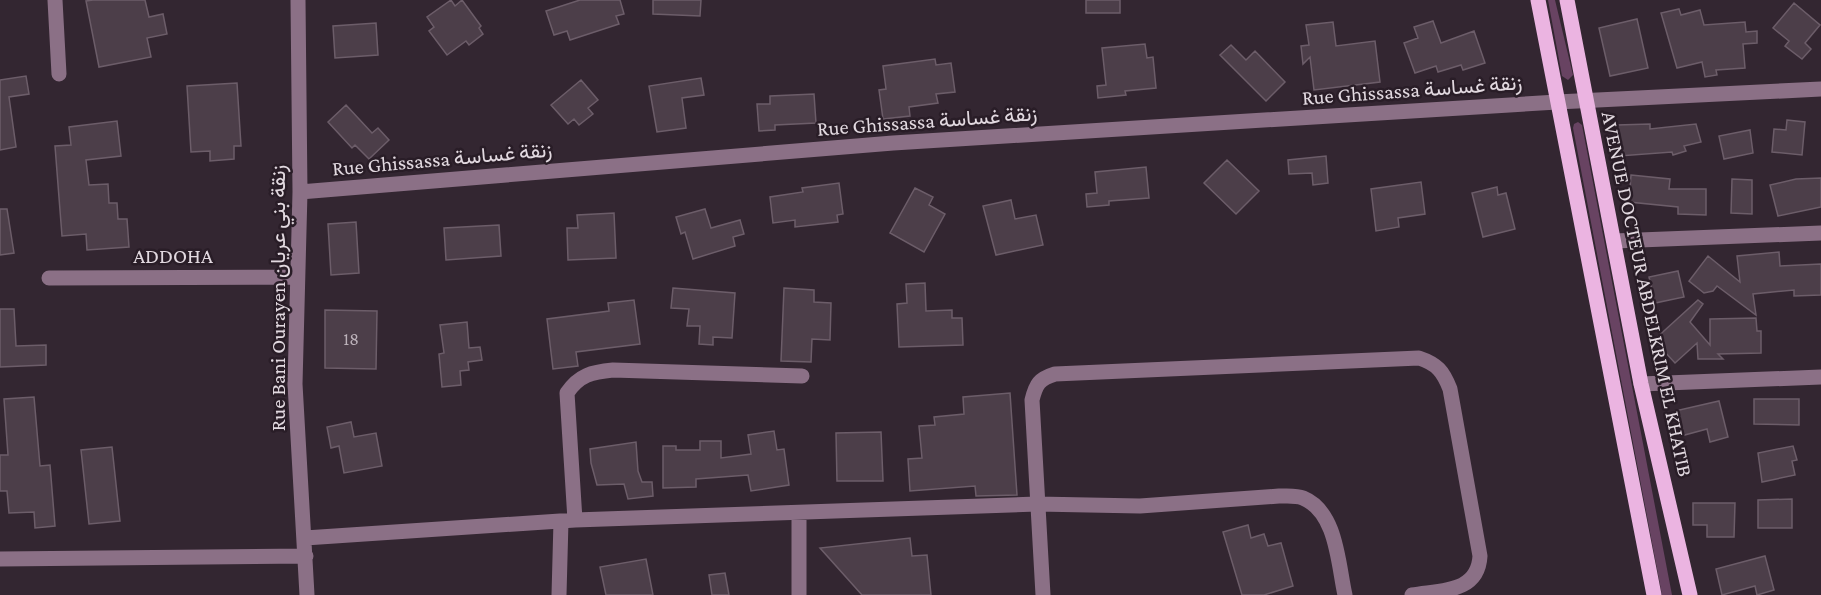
<svg xmlns="http://www.w3.org/2000/svg" width="1821" height="595" viewBox="0 0 1821 595" font-family="'Crimson Pro',Vazirmatn,serif">
<rect width="100%" height="100%" fill="#332631"/>
<path fill="#684362" d="M1548,0H1555L1573,75L1568,80L1562,76Z
M1578,122L1582,125L1672,595H1662L1573,128L1574,124Z"/>
<path fill="#4c3e49" stroke="#6c5d69" stroke-width="1.5" d="M93,0H145L149,17L163,14L167,34L147,38L151,57L99,67L86,1Z
M451,0L455,6L462,0L481,26L479,28L483,34L469,45L466,41L447,55L429,31L434,27L427,17Z
M580,0H620L624,14L616,16L619,24L570,40L567,31L554,35L546,11Z
M653,0H701L700,16L653,14Z
M1086,0H1120V13H1086Z
M1794,3L1820,25L1805,43L1811,49L1802,59L1785,46L1789,41L1773,28Z
M1679,9L1681,15L1700,10L1704,25L1745,22L1746,32L1757,31V43L1743,44L1745,68L1716,70L1717,75L1705,77L1702,62L1677,68L1661,13Z
M1637,19L1648,68L1610,76L1599,28Z
M1433,21L1441,43L1474,31L1485,63L1463,70L1461,65L1438,72L1436,66L1415,73L1404,43L1418,38L1414,27Z
M1333,22L1336,46L1375,41L1380,82L1314,90L1310,57L1303,64L1301,46L1309,45L1306,25Z
M376,23L378,55L335,58L333,26Z
M1145,44L1147,58L1153,57L1156,88L1125,91L1126,95L1098,98L1097,86L1106,85L1102,48Z
M1231,45L1246,60L1255,51L1285,82L1266,101L1220,55Z
M935,59L936,65L951,63L955,92L936,94L938,103L909,107L910,116L883,119L879,90L886,89L883,66Z
M26,76L29,94L9,97L16,147L0,150V80Z
M701,78L704,95L682,98L686,128L657,132L649,86Z
M581,80L598,100L588,108L593,114L579,125L574,119L568,124L551,105Z
M237,83L241,146H234V159L210,161V151L191,152L187,86Z
M814,94L816,123L775,125V130L759,131L757,104H770V96Z
M346,105L372,133L378,128L389,140L369,159L355,145L352,148L328,122Z
M1787,120L1805,122L1802,155L1772,152L1774,129L1786,130Z
M117,121L121,156L86,160L89,185L108,184L109,203H117L118,219H127L129,247L87,250L86,234L62,236L55,146L71,145L69,127Z
M1650,124V129L1696,124L1701,142L1684,146L1686,151L1673,155L1672,152L1619,156L1617,125Z
M1750,130L1753,153L1724,159L1719,136Z
M1326,156L1328,183L1313,185L1312,173L1289,174L1288,160Z
M1227,160L1259,191L1236,214L1204,183Z
M1146,167L1149,198L1109,201V205L1087,207L1086,194L1097,193L1095,172Z
M1631,175L1670,179L1669,189H1706V215L1678,214V207L1629,202Z
M1821,178V207L1778,216L1770,185L1796,179Z
M1732,179L1752,180V214L1731,213Z
M1421,182L1425,214L1398,218L1399,227L1376,231L1371,189Z
M839,183L843,214L837,215L838,222L795,227V220L773,223L770,197L803,192L802,188Z
M1497,187L1498,195L1506,193L1515,229L1483,237L1472,193Z
M915,188L933,197L929,205L945,214L924,252L890,233Z
M1011,200L1015,219L1036,215L1043,245L996,255L983,206Z
M0,209H7L14,253L0,255Z
M705,209L711,228L740,220L744,234L733,237L735,246L693,259L685,232L681,234L676,217Z
M614,213L616,258L568,260L567,228H578L577,215Z
M356,222L359,273L331,275L328,224Z
M499,225L501,256L446,260L444,228Z
M1779,252L1780,266L1821,264V295L1794,296V290L1753,294L1756,315L1717,286L1713,291L1704,293L1689,281L1708,256L1740,282L1737,256Z
M1678,271L1684,297L1655,303L1649,277Z
M925,283L926,311L952,310V318H962L963,345L899,347L897,304L907,303L906,284Z
M673,288L735,293L732,338L713,337V345L699,344L700,326H687L689,309L671,308Z
M784,288L814,290V302L831,303L830,340L812,339L811,362L781,361Z
M634,300L640,344L576,352L578,366L553,369L547,319L609,311L608,303Z
M1698,300L1703,304L1690,322L1710,345V319L1756,318L1757,331H1761V353L1718,354L1723,359H1698L1697,343L1675,363L1654,340Z
M0,309H14L16,346L46,345V365L0,367Z
M325,310L377,311L376,369L325,368Z
M467,322L469,348L480,347L482,360L468,362L469,370L460,371L461,385L442,387L439,354L444,353L440,325Z
M1010,393L1017,495L976,496L975,486L910,491L908,459L922,458L919,426L935,425L934,417L964,414L963,397Z
M34,397L40,466L50,465L55,526L35,528L34,512L9,513L7,491H0V455H8L4,399Z
M1754,399H1799V425L1754,424Z
M1719,401L1728,437L1710,442L1707,429L1681,436L1675,411Z
M351,422L354,437L376,433L382,466L344,473L339,446L331,448L327,427Z
M774,431L777,450L784,449L789,485L751,491L748,475L696,479V487L663,488V446H676V450H700V441H721V458L751,454L748,435Z
M881,432L883,481H837L836,433Z
M636,442L638,471L642,482H652L653,496L628,499L624,484L597,485L591,463L590,449Z
M1793,446L1797,460L1792,461L1795,475L1762,482L1758,453Z
M112,447L120,521L89,524L81,450Z
M1792,499V528H1758V500Z
M1693,503H1735L1734,537H1707V525H1693Z
M1248,525L1251,538L1264,534L1268,546L1281,543L1293,586L1264,595H1242L1223,532Z
M910,538L912,556L927,555L931,595H862L820,548Z
M1765,556L1774,590L1757,595L1755,586L1722,595L1716,569Z
M646,559L653,595H606L600,567Z
M725,573L729,595H712L709,575Z"/>
<g fill="none" stroke-linecap="round" stroke-linejoin="round">
<path stroke="#8b7086" stroke-width="15" d="M55,0L59,74
M298,0L300,192L295,384L307,595
M300,192L893,143L1557,102L1821,89
M1614,241L1821,233
M49,278L297,277
M1641,384L1821,377
M799,514V595
M575,520L567,393C579,375 592,372 613,370L802,376
M305,538L575,520L1037,504L1140,506L1279,496C1287,496 1296,495 1303,498C1337,512 1338,564 1345,595
M0,559L306,556
M559,595L561,521
M1043,595L1032,400C1036,384 1039,379 1055,374L1419,358C1437,364 1443,371 1450,389L1480,556C1478,593 1441,590 1412,595"/>
<path stroke="#ebb4e1" stroke-width="15" d="M1538,0L1654,595
M1567,0L1641,384L1690,595"/>
</g>
<g text-anchor="middle" dominant-baseline="central" stroke-width="5" stroke-linejoin="round" paint-order="stroke">
<g font-size="18" fill="#bcb2ba">
<text x="351" y="339">18</text>
</g>
<g font-size="21" fill="#e2d9e0" stroke="#291d27">
<text transform="translate(1412 90) rotate(-4)">Rue Ghissassa زنقة غساسة</text>
<text transform="translate(927 121) rotate(-4)">Rue Ghissassa زنقة غساسة</text>
<text transform="translate(442 159) rotate(-5)">Rue Ghissassa زنقة غساسة</text>
<text x="173" y="256">ADDOHA</text>
<text transform="translate(1647 294) rotate(78)">AVENUE DOCTEUR ABDELKRIM EL KHATIB</text>
<text transform="translate(278 298) rotate(-90)">Rue Bani Ourayen زنقة بني عريان</text>
</g>
</g>
</svg>
